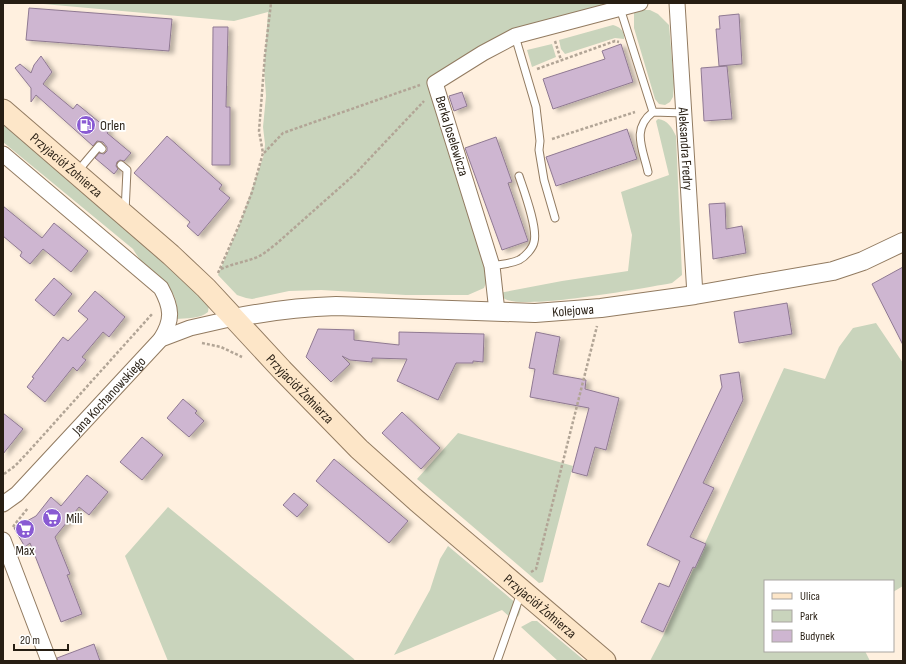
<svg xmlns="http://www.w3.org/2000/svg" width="906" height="664" viewBox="0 0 906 664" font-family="'Sofia Sans Condensed',sans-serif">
<defs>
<filter id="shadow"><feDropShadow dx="4.5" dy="2.5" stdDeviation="2" flood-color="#0004"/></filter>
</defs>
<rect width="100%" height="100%" fill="#fff0df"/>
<path fill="#c9d4bc" d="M32,3H608L524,27L433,77L486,269V283L484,288L468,295H406L321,290L289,291L252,299L246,298L237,295L218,275L239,226L264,155L265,144L263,127L266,96L264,68L268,12L234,21Z
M643,10H650L658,14L669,25L674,83L673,97L670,102L665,105L659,104L655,99L634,28V13Z
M613,25C620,27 625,31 624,39L615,38L565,54L561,49L559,40Z
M552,44L556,57L532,67L527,50Z
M658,119C668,120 672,128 676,136L682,275L672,283C644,288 525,310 505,299C503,298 501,295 499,293L562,281L628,271L632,235L621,192L669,175L656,121Z
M3,123L82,190L199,294L209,305L208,312C200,319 186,318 176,319C182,288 160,284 144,265C140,260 136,254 133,249L3,142Z
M876,323L903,363V586L893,592V581H765V651H865L870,661H650L664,634L784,368L825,379L839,347L853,328Z
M458,433L573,466L543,582L539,583L417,479Z
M168,507L354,659L355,661H168L125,556Z
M448,546L517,604L521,608L519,615L514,621L502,610L394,655L430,590L440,559Z
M532,621H537L585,661H558L521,627Z"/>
<path fill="#ceb6d1" stroke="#8f7992" filter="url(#shadow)" d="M29,8L172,19L169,51L26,40Z
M739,14L742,64L719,66L716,29H720L719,16Z
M213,27H228L226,107H230V165H212Z
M621,44L633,82L553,109L543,79L605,59L602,51Z
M41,56L52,72L43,84L73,109L77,104L109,130L107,133L131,153L124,161L120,160L117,162L116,166L118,169L114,174L95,158L99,153L104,154L107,151V147L103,142L97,141L93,146L36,95L31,102V88L15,68L20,64L31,73L34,65Z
M727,66L732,119L704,121L701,68Z
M462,92L467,106L454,111L449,96Z
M627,129L637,159L556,186L546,157Z
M167,136L222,185L219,189L230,198L198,236L187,226L190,222L134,173Z
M496,137L512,182L508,183L528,241L502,250L465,148Z
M725,203L726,229L742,226L746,253L713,259L709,204Z
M3,206L42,238L54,223L88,251L71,272L43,249L30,264L20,256L22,252L3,236Z
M903,267V345L872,284Z
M54,278L72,294L54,316L35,300Z
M95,291L125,317L109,337L103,332L82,357L86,360L77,371L73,367L45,402L27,387L34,378L32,377L63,337L68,341L88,319L78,311Z
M787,303L792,334L739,343L734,312Z
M318,329L354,330V340L399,345V332L484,334L483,362L473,361V363H456L438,400L397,381L407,359L372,358V362L350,360L342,356L350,364L331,382L306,357Z
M536,332L560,337L553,374L586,380L585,389L619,398L606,450L595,447L587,476L572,472L589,408L530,397L535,369L529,368Z
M739,372L743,400L703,483L714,488L690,537L706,544L695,568L693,567L663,632L641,622L659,583L669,587L680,561L647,545L722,387L720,375Z
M183,399L197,411L195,413L204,421L189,437L167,418Z
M402,412L440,448L421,469L382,433Z
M3,413L23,429L3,454Z
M142,437L163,455L142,480L120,462Z
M334,459L408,521L389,543L316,481Z
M87,475L108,492L89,515L79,507L55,537L70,574L67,575L82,614L61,622L30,543L25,547L14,528L36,516L51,497L61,506Z
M294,493L308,505L297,517L283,505Z
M94,644L100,661H58L57,658Z"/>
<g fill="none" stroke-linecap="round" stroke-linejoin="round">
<defs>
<path id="service" d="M620,8L653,112L684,113
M515,36L536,107L540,141L539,150L544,180L555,218
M121,165L127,170L125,212
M77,172L99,146L102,149
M648,172C643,149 631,129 653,112
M492,266C501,264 510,264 519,260C525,257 533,248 534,242C538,228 524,191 519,176
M497,661L521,593"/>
<g id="minor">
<path id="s1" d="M677,3L695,295"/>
<path d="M3,154L161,288C172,308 173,320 161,339"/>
<path d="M497,312L492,266L435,83L483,53L515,36L640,3"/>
<path id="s2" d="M3,504L17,494L161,339L190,328L234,318"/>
<path d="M3,540L49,661"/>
</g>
<g id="tertiary">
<path id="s3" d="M234,318C269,311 301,307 336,306L535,313L601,308L695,295L833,271L863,261L903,242"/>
</g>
<g id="secondary">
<path id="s4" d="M3,110L171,255L206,288L282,370L359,449L417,501L605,661"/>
</g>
</defs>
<use href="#service" stroke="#927b61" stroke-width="9"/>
<use href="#minor" stroke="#927b61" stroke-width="17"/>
<use href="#tertiary" stroke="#927b61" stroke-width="20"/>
<use href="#secondary" stroke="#927b61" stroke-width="23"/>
<path stroke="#b2a596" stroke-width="2.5" stroke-dasharray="3 2" stroke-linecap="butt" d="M555,41L561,60
M537,69L615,41L619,42
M552,139L635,112
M264,153L283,133L420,85
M221,269C232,264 244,262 255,258C263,255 268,250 275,245L355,174L424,101
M218,273L240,223L252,192L263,153L259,131L265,54L271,3
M202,343L221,347L242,357
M4,474L15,466L30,450L153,313
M13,527L15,524L28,508
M531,572L536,569L597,326"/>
<use href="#service" stroke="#fff" stroke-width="7"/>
<use href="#minor" stroke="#fff" stroke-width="15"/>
<use href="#tertiary" stroke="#fff" stroke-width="18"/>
<use href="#secondary" stroke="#fde6c8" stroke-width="21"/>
</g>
<defs>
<symbol id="fuel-disc" viewBox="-11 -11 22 22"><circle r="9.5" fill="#895ad3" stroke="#fff"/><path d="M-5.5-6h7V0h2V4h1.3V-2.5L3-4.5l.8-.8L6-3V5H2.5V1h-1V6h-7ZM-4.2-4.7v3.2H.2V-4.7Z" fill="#fff"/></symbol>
<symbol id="supermarket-disc" viewBox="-11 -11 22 22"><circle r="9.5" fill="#895ad3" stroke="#fff"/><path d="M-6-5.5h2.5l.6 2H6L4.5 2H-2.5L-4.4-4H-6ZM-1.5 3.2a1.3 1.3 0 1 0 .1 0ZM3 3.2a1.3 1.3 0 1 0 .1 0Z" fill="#fff"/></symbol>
</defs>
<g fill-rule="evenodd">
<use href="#fuel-disc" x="75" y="114" width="22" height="22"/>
<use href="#supermarket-disc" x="41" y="507" width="22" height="22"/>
<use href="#supermarket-disc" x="14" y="518" width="22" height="22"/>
</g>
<g text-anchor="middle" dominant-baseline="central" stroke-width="3.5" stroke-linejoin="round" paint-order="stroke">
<g font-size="14" fill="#271e13" stroke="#fff" text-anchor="start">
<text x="100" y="125">Orlen</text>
<text x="66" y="518">Mili</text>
<text x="25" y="550" text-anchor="middle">Max</text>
</g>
<g font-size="14" fill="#271e13" stroke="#fff">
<text transform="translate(452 136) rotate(73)">Berka Joselewicza</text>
<text stroke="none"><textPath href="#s1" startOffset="146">Aleksandra Fredry</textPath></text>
<text stroke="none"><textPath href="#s4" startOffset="84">Przyjaciół Żołnierza</textPath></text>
<text stroke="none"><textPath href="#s3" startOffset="340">Kolejowa</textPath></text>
<text stroke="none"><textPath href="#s4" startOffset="408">Przyjaciół Żołnierza</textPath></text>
<text stroke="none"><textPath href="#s2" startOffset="152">Jana Kochanowskiego</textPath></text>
<text stroke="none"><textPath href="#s4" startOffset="732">Przyjaciół Żołnierza</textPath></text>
</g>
</g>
<rect width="906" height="664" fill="none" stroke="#271e13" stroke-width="8"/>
<rect x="764" y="580" width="130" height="72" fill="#ffffff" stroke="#a9a5a1"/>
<rect x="772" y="593" width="20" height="6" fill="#fde6c8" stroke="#a9a5a1"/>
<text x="800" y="600" font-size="12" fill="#271e13">Ulica</text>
<rect x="772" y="610" width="20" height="12" fill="#c9d4bc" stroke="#a9a5a1"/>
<text x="800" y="620" font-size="12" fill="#271e13">Park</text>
<rect x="772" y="630" width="20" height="12" fill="#ceb6d1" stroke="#a9a5a1"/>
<text x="800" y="640" font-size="12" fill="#271e13">Budynek</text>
<path d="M14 644v6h54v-6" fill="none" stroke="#271e13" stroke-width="2"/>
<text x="20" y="644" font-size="12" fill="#271e13" stroke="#ffffff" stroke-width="3" paint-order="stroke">20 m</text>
</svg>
